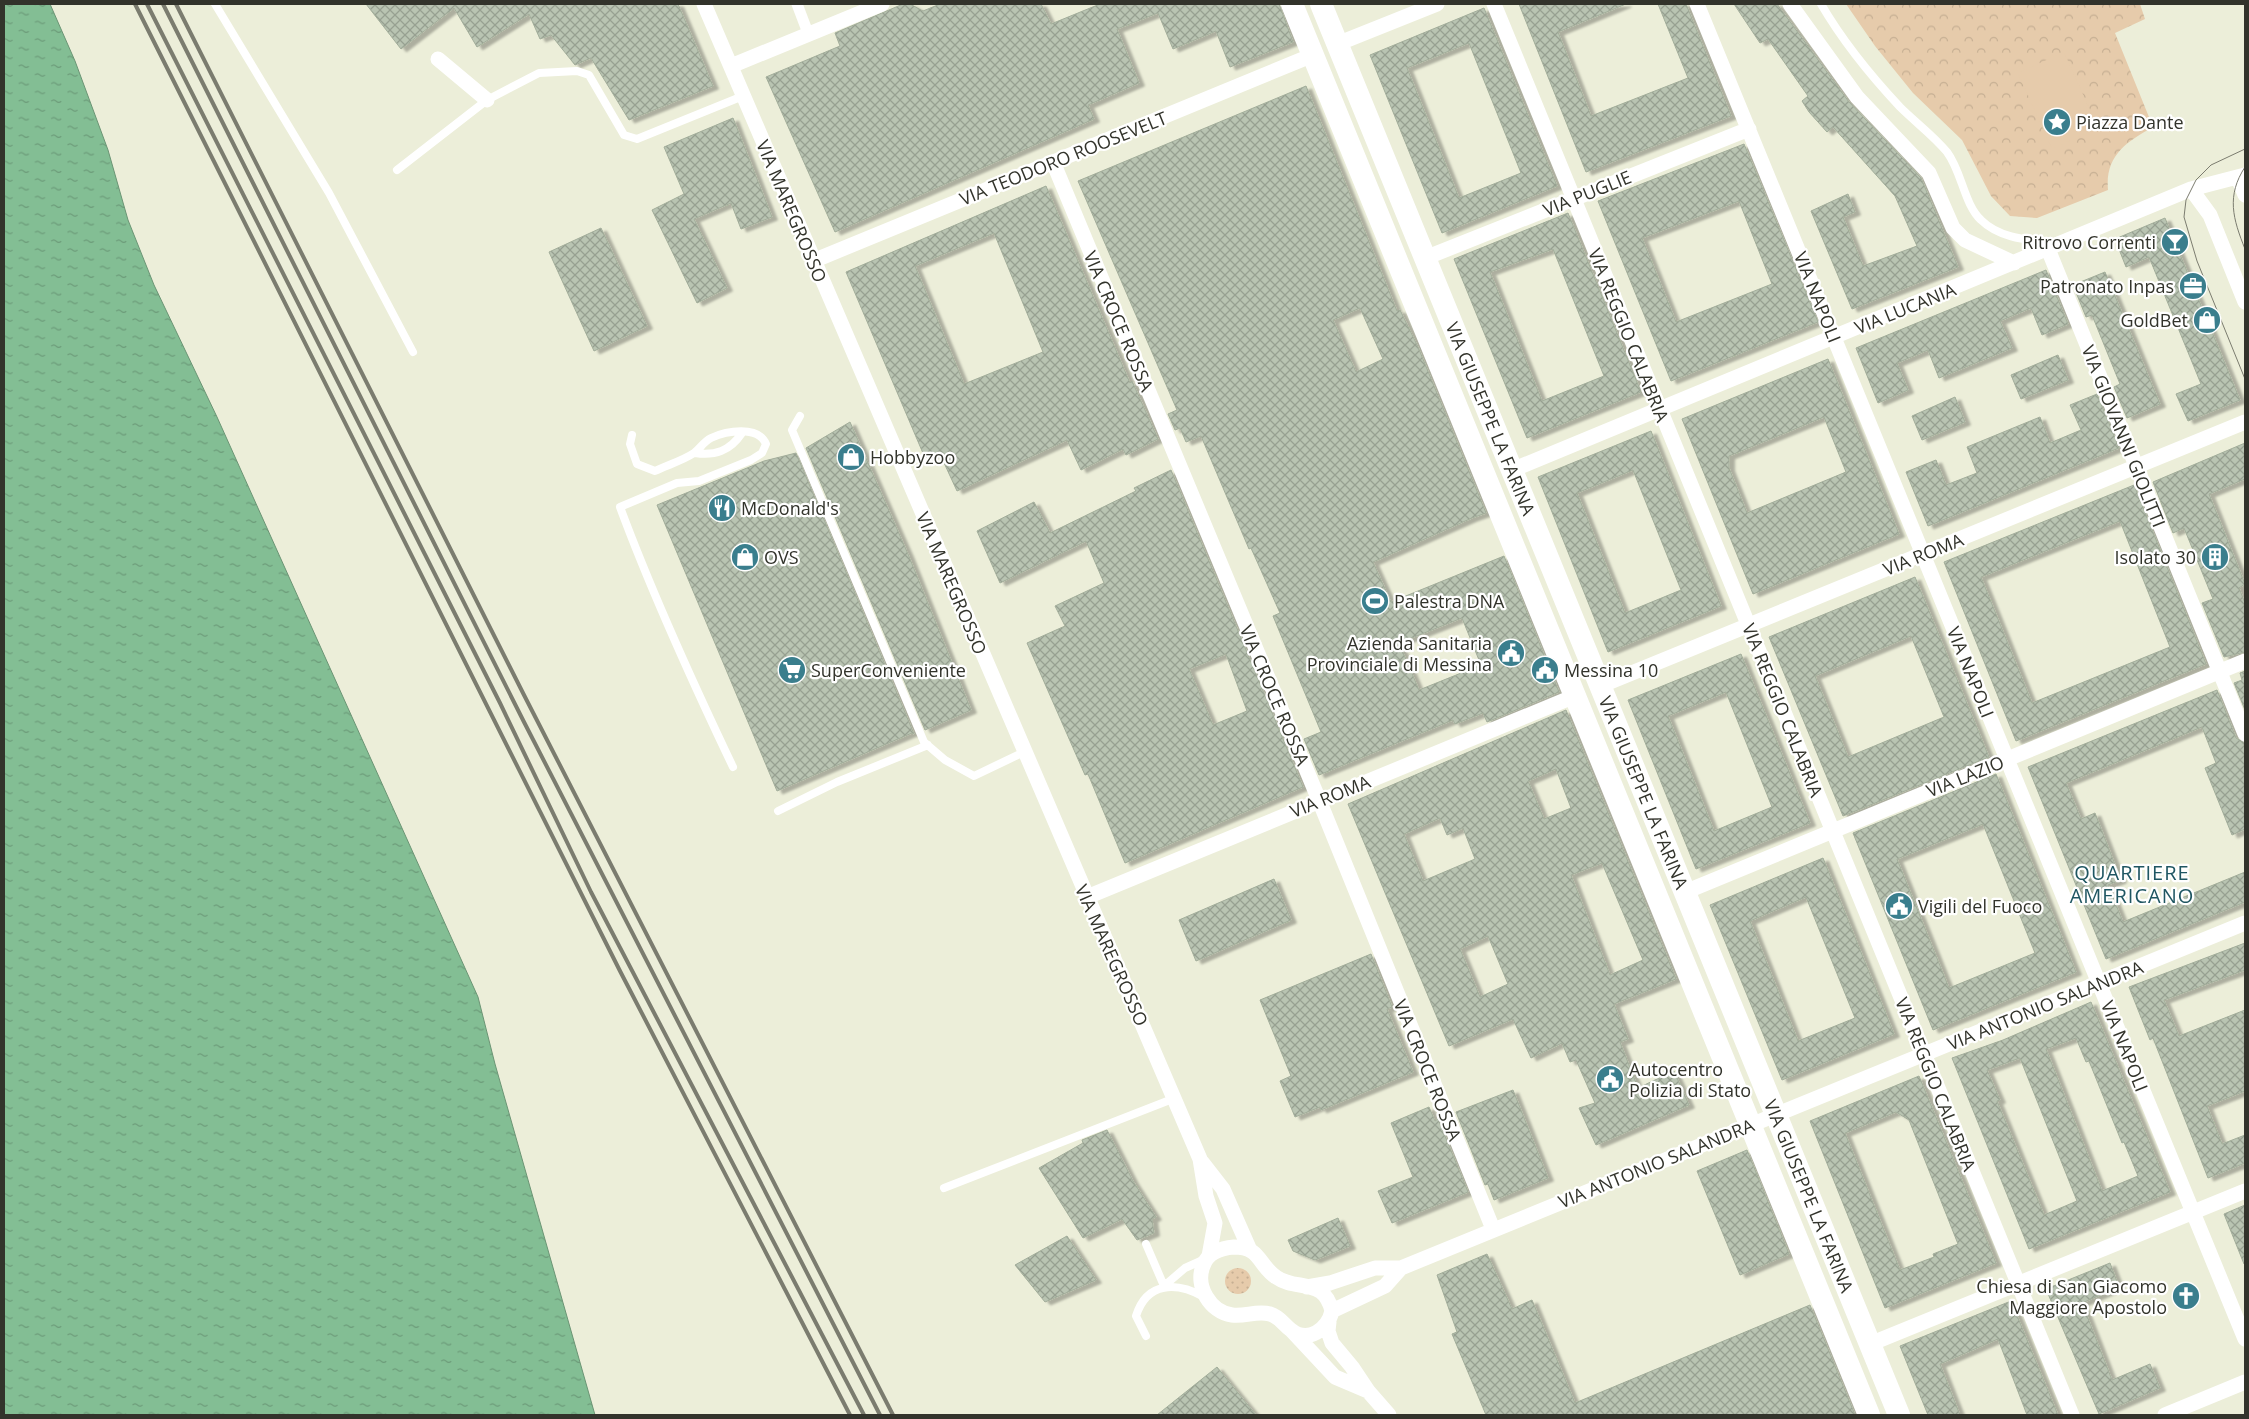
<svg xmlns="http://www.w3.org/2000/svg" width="2249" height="1419" viewBox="0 0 2249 1419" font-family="'Open Sans',sans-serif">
<defs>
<pattern id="grass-dots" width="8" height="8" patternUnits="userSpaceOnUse" patternTransform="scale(1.25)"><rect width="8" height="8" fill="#e6cbab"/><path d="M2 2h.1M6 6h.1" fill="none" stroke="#c6af93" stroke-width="1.8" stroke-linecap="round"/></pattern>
<pattern id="park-crowns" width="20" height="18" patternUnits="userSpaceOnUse" patternTransform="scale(1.25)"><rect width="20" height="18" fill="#e6cbab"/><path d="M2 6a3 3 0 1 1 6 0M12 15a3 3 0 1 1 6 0" fill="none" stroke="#c6af93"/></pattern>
<pattern id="water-ripples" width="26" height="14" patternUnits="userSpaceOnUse" patternTransform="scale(1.25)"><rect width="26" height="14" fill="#83be94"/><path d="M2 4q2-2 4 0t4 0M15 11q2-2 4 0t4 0" fill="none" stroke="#6c9b79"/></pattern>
<pattern id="building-cross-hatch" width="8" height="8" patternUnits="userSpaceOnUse" patternTransform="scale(1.25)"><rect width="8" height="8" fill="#b9c4b2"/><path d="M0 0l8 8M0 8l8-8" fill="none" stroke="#97a091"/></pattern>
<filter id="shadow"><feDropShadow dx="5.5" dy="3" stdDeviation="1" flood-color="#0004"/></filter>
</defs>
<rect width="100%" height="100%" fill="#eceed9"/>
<path fill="url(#grass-dots)" d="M1225 1281a13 13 0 1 1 26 0a13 13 0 1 1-26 0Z"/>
<path fill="url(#park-crowns)" d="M1846,4H2140L2145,19L2115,33L2153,127C2126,142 2105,156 2108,190L2037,218L2010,216L1991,196L1962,140L1913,93L1875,46Z"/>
<path fill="#e6cbab" d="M2064,52L2098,128L2052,149L2018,73Z"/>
<path fill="url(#water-ripples)" stroke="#6b9474" d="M4,4H50L75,61L108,150L128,220L154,285L217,417L478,997L495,1064L595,1415H4Z"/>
<path fill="url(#building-cross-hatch)" stroke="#a2ad9a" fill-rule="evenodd" filter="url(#shadow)" d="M366,4H678L713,86L629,120L591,58L575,65L551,35L540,39L529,14L477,47L454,8L401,49Z
M903,4H910L923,11L940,4H1041L1051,24L1100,4H1279L1293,42L1230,67L1216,31L1173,49L1158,13L1117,29L1139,83L1088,105L1094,119L835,232L766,77L840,46L835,33Z
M1519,4H1626L1558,32L1591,116L1688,78L1658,4H1686L1731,116L1586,172Z
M1734,4H1777L1849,102L1921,178L1958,267L1852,309L1811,211L1848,194L1855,212L1843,217L1863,266L1917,246L1895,196L1833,127L1827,132L1809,112L1802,101L1808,96L1768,39L1760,43Z
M1484,8L1557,186L1442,233L1370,55ZM1469,43L1521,173L1459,198L1407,68Z
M1306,86L1397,311L1400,310L1418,347L1486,513L1472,518L1373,562L1391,602L1504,556L1559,692L1487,722L1483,713L1455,724L1453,720L1319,775L1304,739L1321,732L1273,616L1280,613L1251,548L1249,549L1201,436L1186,442L1180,428L1175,430L1168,414L1177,410L1078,181ZM1360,308L1383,359L1356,372L1333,320ZM1462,618L1481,665L1419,690L1399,643Z
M733,118L772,217L741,229L731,203L694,219L727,288L697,303L652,210L684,194L664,147Z
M1744,144L1818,322L1671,381L1598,201ZM1739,201L1772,284L1676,322L1642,238Z
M1046,186L1130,383L1132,381L1158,439L1126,455L1123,449L1081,470L1067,440L957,491L939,452L925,458L846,272ZM994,233L1043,352L964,384L915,266Z
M1568,213L1641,392L1527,438L1454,259ZM1553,249L1604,376L1542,401L1490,272Z
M2165,218L2240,400L2188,421L2176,394L2201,384L2149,257L2126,267L2115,239Z
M601,228L647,326L594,351L549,252Z
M2046,270L2068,324L2042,335L2031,308L2000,321L2012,348L1939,378L1928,350L1897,363L1908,390L1878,403L1856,348Z
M2105,272L2160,404L2127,418L2114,387L2120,384L2092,315L2086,317L2073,285Z
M2058,355L2068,380L2021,399L2011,375Z
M1828,359L1899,534L1753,594L1682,419ZM1824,417L1846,472L1747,513L1729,468V456Z
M2097,394L2119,448L1928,526L1906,472L1936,460L1946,485L1977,473L1967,447L2040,417L2050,443L2081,430L2070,405Z
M1955,397L1965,422L1922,440L1912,416Z
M850,422L908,554L971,710L925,730L806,448Z
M1651,431L1721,606L1608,652L1538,477ZM1633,470L1681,590L1625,613L1577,493Z
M2245,443V479L2209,494L2245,584L2239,588L2245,603V652L2224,657L2202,603L2213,599L2184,528L2173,533L2153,482Z
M796,453L914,734L912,733L777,791L657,505L764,461Z
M1171,470L1303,787L1125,863L1088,774L1085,775L1027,643L1065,626L1055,606L1104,583L1086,541L1000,583L977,531L1034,502L1050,533L1136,491L1134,488ZM1226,654L1247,711L1213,725L1189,669Z
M2134,485L2206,664L2016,741L1944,562ZM2120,521L2170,647L2032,703L1981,577Z
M1915,577L1989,757L1843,816L1769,637ZM1911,636L1944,717L1848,757L1815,676Z
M1741,654L1810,823L1696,869L1628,700ZM1726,692L1772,807L1714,831L1668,716Z
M2245,671V710L2234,683L2242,680L2240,673Z
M2217,690L2236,738L2245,743V829L2232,835L2205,768L2216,763L2202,727L2066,783L2081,819L2095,813L2121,880L2108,885L2123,922L2245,872V902L2106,959L2028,767Z
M1566,710L1676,979L1614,1004L1628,1039L1620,1042L1638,1088L1674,1071L1689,1105L1596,1145L1579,1108L1595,1103L1576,1060L1570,1062L1562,1043L1531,1058L1513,1019L1449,1046L1348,804ZM1556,769L1571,808L1544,819L1528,781ZM1440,818L1447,835L1463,828L1475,859L1423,881L1404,834ZM1602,863L1643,960L1610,975L1571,875ZM1488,936L1508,984L1480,997L1460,949Z
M1996,774L2076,972L1933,1030L1853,833ZM1983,824L2035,953L1949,988L1897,859Z
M1823,858L1894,1034L1782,1080L1710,905ZM1806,897L1855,1018L1798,1041L1750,921Z
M1274,879L1291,920L1196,961L1179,920Z
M2245,943V970L2164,1000L2179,1036L2245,1010V1091L2207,1106L2222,1144L2245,1135V1163L2208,1178L2153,1038L2150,1040L2129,987Z
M1371,954L1392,1007L1387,1009L1413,1072L1321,1110L1320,1107L1295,1117L1280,1081L1291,1076L1260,1000Z
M2091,1002L2170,1192L2029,1249L1952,1058L2003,1040ZM2076,1038L2086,1062L2089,1061L2122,1143L2124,1142L2138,1176L2102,1191L2046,1049ZM2020,1058L2077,1201L2044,1215L1997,1101L2000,1100L1987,1070Z
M1919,1076L1996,1263L1885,1308L1810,1121ZM1896,1112L1909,1120L1958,1244L1933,1254L1934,1257L1900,1270L1845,1133Z
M1513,1090L1548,1178L1494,1200L1488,1184L1485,1185L1456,1112Z
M1429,1107L1435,1121L1438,1119L1468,1192L1392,1223L1378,1191L1413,1177L1391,1123Z
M1107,1130L1133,1181L1156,1217L1152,1219L1154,1233L1137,1240L1122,1219L1083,1238L1039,1168L1083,1143L1082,1140Z
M1747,1150L1789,1254L1740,1275L1697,1171Z
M2245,1205V1264H2244L2224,1214Z
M1338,1218L1350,1246L1315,1260L1293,1251L1288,1240Z
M1067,1236L1096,1280L1045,1302L1015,1265Z
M1487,1254L1512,1309L1532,1300L1575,1403L1810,1305L1855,1415H1486L1452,1334L1457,1332L1437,1275Z
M2110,1263L2119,1287L2082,1303L2100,1349L2112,1380L2150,1364L2160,1388L2099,1414L2046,1289Z
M2011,1301L2058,1415H2027L1998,1339L1940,1364L1960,1415H1928L1900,1346Z
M1217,1367L1256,1415H1157Z"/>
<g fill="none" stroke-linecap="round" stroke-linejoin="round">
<path stroke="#fff" stroke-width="8" d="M215,4L329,193L413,352
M1821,4C1842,40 1871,76 1900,107C1915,122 1933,135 1947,152C1962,172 1964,204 1981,220C1999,238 2027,240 2052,243
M397,170L487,100L539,73L577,71L589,75L624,135L637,139L743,96
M800,416L792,430L924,742L945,760L974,776L1024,752
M632,435L630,444L637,464L655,471C667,465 682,461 694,453C700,449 703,442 711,438C726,431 758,425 766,444L762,453L751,460L699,481L677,483L620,507C653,596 692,681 733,767
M695,453C715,456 730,451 742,433
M778,811L837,782L928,745
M944,1188L1175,1098
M1146,1244L1164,1286L1185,1268L1205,1259
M1146,1336L1136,1316C1147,1281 1177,1282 1204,1297"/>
<path stroke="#fff" stroke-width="11" d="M797,4L808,33"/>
<path stroke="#fff" stroke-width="15" d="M704,4L1200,1159L1206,1196L1215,1223L1209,1256
M1494,4L2072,1415
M1697,4L2245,1339
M1790,4L1857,97L1929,173L1953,228L1965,240L2014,263
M1337,44L1437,4
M438,59L487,100
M731,66L882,4
M1053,162L1319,800L1493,1229
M2238,178L2245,195
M2191,189L2210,215L2245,302
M2048,249L2245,734
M1425,258L1749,129
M813,261L1313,55
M1512,470L2191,189L2245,175
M1600,686L2245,422
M1685,892L2245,661
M1087,897L1575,696
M1202,1162L1223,1189L1249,1248
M1234,1247C1261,1247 1258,1265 1276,1277C1290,1287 1307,1283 1320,1291C1327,1296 1330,1303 1332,1311C1328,1329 1308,1344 1291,1330C1284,1325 1280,1317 1270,1314C1257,1310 1245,1317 1232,1315C1210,1312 1195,1286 1203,1266C1207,1253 1221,1248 1234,1247Z
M1307,1287L1330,1283L1375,1268H1401L2245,923
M1332,1311L1385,1286L1401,1268
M1329,1322L1328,1331L1332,1343L1352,1367L1368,1391L1389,1415
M1292,1331L1335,1377L1368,1391
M1870,1344L2245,1191
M2165,1415L2245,1382"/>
<g stroke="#fff" stroke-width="22">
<path d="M1292,4L1869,1415"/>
<path id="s1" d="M1321,4L1899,1415"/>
</g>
<path stroke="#7b7c6f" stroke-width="1" d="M2245,149L2211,165L2196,180L2186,200L2184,217L2197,261L2245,379
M2245,167C2226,196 2233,219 2245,249"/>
<path stroke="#7b7c6f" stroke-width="4" d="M135,4L620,971L850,1415
M147,4L500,703L591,892L864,1415
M163,4L524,722L880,1415
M176,4L524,695L893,1415"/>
</g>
<defs>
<symbol id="sight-disc" viewBox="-11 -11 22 22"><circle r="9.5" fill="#3a7e8d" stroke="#fff"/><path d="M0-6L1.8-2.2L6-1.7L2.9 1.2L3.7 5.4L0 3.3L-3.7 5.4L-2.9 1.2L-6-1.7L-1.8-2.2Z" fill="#fff"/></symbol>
<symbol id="bar-disc" viewBox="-11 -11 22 22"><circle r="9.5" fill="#3a7e8d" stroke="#fff"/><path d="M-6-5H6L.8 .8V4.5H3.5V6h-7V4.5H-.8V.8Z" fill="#fff"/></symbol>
<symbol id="office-disc" viewBox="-11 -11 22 22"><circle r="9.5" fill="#3a7e8d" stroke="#fff"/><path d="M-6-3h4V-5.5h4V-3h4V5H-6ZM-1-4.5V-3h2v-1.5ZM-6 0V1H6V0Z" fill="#fff"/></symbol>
<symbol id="shop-disc" viewBox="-11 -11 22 22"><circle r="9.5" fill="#3a7e8d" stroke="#fff"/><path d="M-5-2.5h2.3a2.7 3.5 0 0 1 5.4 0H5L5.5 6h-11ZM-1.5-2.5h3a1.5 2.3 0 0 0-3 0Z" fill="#fff"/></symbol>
<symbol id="restaurant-disc" viewBox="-11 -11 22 22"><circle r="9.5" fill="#3a7e8d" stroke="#fff"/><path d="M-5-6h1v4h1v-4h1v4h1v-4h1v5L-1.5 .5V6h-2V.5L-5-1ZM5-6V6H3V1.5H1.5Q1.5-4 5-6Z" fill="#fff"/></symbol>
<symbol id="building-disc" viewBox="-11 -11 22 22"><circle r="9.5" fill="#3a7e8d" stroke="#fff"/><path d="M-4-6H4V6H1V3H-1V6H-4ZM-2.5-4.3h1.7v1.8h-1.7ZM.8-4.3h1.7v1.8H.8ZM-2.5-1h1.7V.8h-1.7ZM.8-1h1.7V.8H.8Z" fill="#fff"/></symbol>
<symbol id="stadium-disc" viewBox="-11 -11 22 22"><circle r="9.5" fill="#3a7e8d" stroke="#fff"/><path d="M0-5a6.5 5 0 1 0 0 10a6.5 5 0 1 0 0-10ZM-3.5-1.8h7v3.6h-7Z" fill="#fff"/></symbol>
<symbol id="civic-disc" viewBox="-11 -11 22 22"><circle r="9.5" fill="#3a7e8d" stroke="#fff"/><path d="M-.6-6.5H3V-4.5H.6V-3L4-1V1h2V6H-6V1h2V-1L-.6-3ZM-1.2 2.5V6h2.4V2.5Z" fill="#fff"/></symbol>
<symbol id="supermarket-disc" viewBox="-11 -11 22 22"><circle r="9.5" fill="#3a7e8d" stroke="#fff"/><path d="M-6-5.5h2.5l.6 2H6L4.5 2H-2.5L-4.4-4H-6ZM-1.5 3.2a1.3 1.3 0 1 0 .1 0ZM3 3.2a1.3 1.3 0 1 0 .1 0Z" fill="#fff"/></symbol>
<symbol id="church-disc" viewBox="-11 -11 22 22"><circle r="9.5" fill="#3a7e8d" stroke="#fff"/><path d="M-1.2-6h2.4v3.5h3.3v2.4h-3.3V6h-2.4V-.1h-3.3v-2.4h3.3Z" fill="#fff"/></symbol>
</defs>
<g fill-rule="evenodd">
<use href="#sight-disc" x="2041" y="106" width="32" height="32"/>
<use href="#bar-disc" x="2159" y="226" width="32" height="32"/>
<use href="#office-disc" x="2177" y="270" width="32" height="32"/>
<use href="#shop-disc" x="2191" y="304" width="32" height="32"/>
<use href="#shop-disc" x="835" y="441" width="32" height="32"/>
<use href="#restaurant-disc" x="706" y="492" width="32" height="32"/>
<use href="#shop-disc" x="729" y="541" width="32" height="32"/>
<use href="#building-disc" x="2199" y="541" width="32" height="32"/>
<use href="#stadium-disc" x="1359" y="585" width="32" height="32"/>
<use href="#civic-disc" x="1495" y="637" width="32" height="32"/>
<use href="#supermarket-disc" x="776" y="654" width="32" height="32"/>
<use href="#civic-disc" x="1529" y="654" width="32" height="32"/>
<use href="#civic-disc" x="1883" y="890" width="32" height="32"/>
<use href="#civic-disc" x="1594" y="1063" width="32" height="32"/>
<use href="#church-disc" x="2170" y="1280" width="32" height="32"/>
</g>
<g text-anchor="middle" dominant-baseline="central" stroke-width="4.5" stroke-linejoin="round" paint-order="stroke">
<g font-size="18" fill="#32332b" stroke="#fff" text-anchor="start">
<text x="2076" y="122">Piazza Dante</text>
<text x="2156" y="242" text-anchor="end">Ritrovo Correnti</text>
<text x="2174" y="286" text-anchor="end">Patronato Inpas</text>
<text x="2188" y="320" text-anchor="end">GoldBet</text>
<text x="870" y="457">Hobbyzoo</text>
<text x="741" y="508">McDonald's</text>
<text x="764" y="557">OVS</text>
<text x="2196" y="557" text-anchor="end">Isolato 30</text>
<text x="1394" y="601">Palestra DNA</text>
<text x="1492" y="643" text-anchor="end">Azienda Sanitaria<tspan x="1492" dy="21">Provinciale di Messina</tspan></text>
<text x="811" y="670">SuperConveniente</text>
<text x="1564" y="670">Messina 10</text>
<text x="1918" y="906">Vigili del Fuoco</text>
<text x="1629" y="1069">Autocentro<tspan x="1629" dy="21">Polizia di Stato</tspan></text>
<text x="2167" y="1286" text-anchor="end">Chiesa di San Giacomo<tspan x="2167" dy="21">Maggiore Apostolo</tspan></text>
</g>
<g font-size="18" fill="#32332b" stroke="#fff">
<text transform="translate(1063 158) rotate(-22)">VIA TEODORO ROOSEVELT</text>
<text transform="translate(1587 193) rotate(-22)">VIA PUGLIE</text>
<text transform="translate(792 211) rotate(67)">VIA MAREGROSSO</text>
<text transform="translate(1818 297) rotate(68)">VIA NAPOLI</text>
<text transform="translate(1905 308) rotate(-22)">VIA LUCANIA</text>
<text transform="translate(1119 321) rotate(67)">VIA CROCE ROSSA</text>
<text transform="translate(1629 335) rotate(68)">VIA REGGIO CALABRIA</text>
<text stroke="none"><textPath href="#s1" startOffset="448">VIA GIUSEPPE LA FARINA</textPath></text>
<text transform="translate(2124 436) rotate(68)">VIA GIOVANNI GIOLITTI</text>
<text transform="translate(1923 554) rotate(-22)">VIA ROMA</text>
<text transform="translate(952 583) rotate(67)">VIA MAREGROSSO</text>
<text transform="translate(1971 672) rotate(68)">VIA NAPOLI</text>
<text transform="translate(1275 695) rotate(67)">VIA CROCE ROSSA</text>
<text transform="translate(1783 710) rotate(68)">VIA REGGIO CALABRIA</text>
<text transform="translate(1965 776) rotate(-22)">VIA LAZIO</text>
<text stroke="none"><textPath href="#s1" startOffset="852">VIA GIUSEPPE LA FARINA</textPath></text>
<text transform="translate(1330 796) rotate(-22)">VIA ROMA</text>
<text transform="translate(1112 955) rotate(66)">VIA MAREGROSSO</text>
<text transform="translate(2045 1005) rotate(-22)">VIA ANTONIO SALANDRA</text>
<text transform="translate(2125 1046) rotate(68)">VIA NAPOLI</text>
<text transform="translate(1428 1070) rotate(68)">VIA CROCE ROSSA</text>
<text transform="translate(1936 1084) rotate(68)">VIA REGGIO CALABRIA</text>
<text transform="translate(1656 1163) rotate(-22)">VIA ANTONIO SALANDRA</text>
<text stroke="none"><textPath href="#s1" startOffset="1288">VIA GIUSEPPE LA FARINA</textPath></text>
</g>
<g font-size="20" letter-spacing="1" fill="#1f5662" stroke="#fff">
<text x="2132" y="872">QUARTIERE<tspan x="2132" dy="23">AMERICANO</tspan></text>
</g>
</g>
<rect width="2249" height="1419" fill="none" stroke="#32332b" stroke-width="10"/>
</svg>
